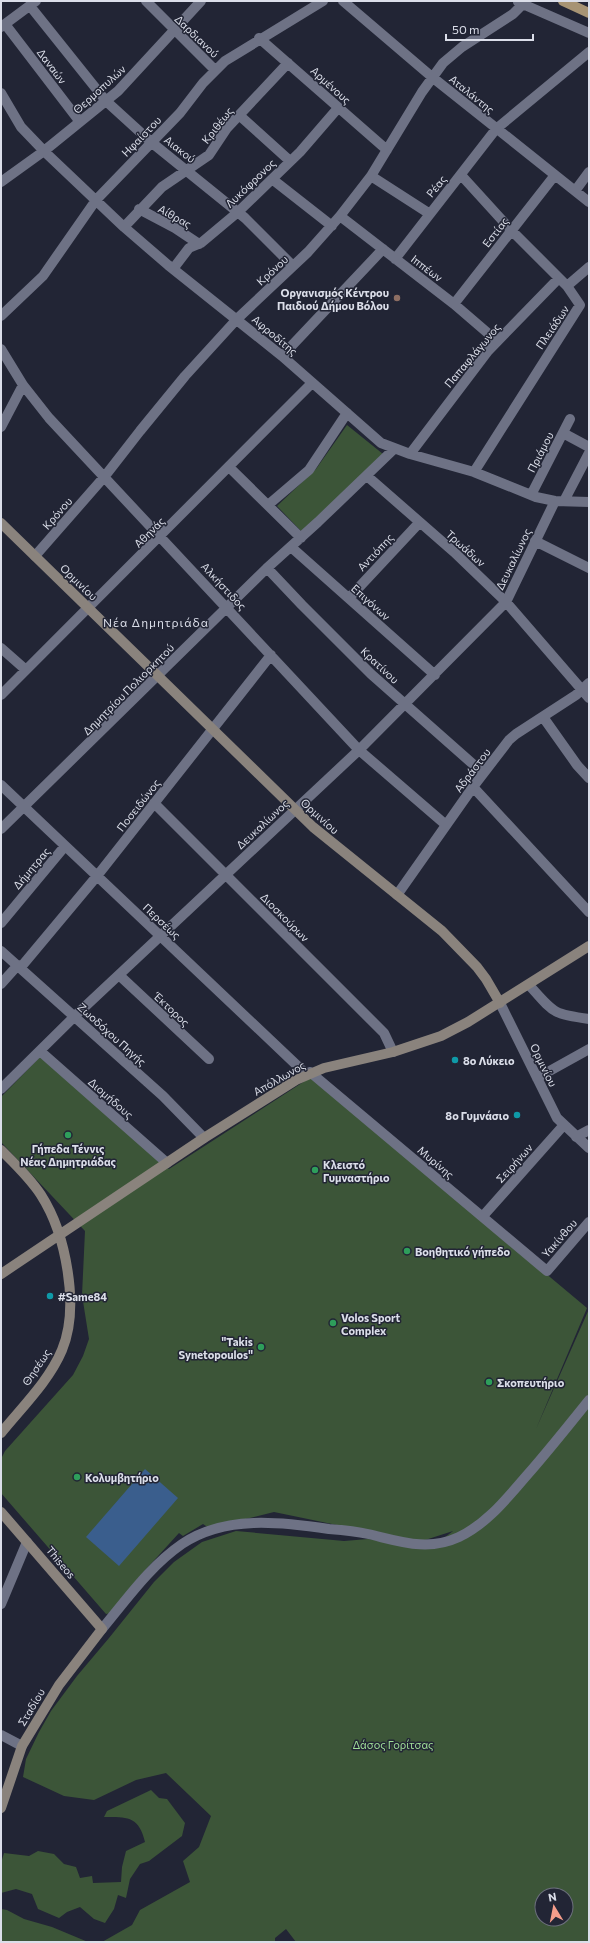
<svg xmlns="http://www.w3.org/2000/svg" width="590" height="1943" viewBox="0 0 590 1943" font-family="Commissioner,sans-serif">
<rect width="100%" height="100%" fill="#222535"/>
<path fill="#3c5538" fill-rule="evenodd" d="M347,425L383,454L302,532L277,506L316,469Z
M41,1056L169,1169L311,1077L587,1308L536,1429L589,1309V1942H296L286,1929L275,1938V1942H102L132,1925L140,1910L190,1882L183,1861L199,1847L211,1816L166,1773L136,1780L94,1800L64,1796L23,1777L26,1759L39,1732L51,1711L77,1676L109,1638L154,1582L174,1562L202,1542L236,1531L344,1541L368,1539L431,1548L453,1531L419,1542L274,1512L209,1528L203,1524L183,1536L179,1533L138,1578L111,1613L106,1614L1,1493V1459L5,1451L73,1375L83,1356L89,1339L82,1295L85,1231L1,1142V1097ZM542,1895H566V1919H542Z
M151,1790L159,1798L167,1799L185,1823L182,1836L149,1861L140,1864L130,1879L126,1898L118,1895L114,1909L105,1923L94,1919L80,1907L67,1912L59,1918L38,1909L32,1894L16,1889L1,1893V1863L4,1853L29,1856L38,1851L54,1854L64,1864L76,1867L80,1878L92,1876L93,1883L121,1882L122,1867L126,1851L145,1842C139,1816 127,1817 104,1817L107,1811Z
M1,1909L7,1910L24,1919L52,1927L88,1942H2Z"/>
<path fill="#3a5e8d" d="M145,1469L178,1498L119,1566L86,1537Z"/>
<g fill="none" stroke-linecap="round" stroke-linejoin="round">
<path stroke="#6e7285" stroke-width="10" d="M146,1L215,70
M343,1L432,77L589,202
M518,2L589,33
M30,6L106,101L151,142L245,218L293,266
M5,24L80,122
M1,27L36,1
M259,38L387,150
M1,93L21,127L44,151L124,227L168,265L282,356L381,443L410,454L474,472L536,497L555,501L589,502
M239,115L290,161
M461,175L511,230L567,286L580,305L474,472
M371,176L430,214
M272,179L332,226
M1,182L44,151L118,91L201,1
M575,191L589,172
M139,209L175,228L199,244
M340,216L454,304L497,341
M124,227L162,187L209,155L227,128L288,63
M395,259L496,129L589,52
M173,269L189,248L201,243L238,212L300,152L338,108
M567,286L589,267
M454,304L555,175
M1,316L43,276L96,200L180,113L203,83L225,61L323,1
M1,349L23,385L49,418L359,750L446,825
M282,356L383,249
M1,427L23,385
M563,433L589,447
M410,454L488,351L559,278
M229,467L301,538
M367,476L454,552L506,602L589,698
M531,495L570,419
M564,501L589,453
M268,505L309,470L347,413
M535,541L589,568
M291,547L435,675
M35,556L105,476L140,431L185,376L237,319L308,252L340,216L371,176L422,92L443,63L462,47L513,14L523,4
M267,568L302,605L371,674L483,773
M349,598L419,523
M1,648L26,670
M1,695L312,383
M543,717L577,765L589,778
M1,785L306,1074
M473,787L589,912
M154,803L384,1033L393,1052
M1,829L267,568L318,522L394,449
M397,895L473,787L509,740L516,734L576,695L589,683
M1,923L65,846
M1,951L163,1096L204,1138
M21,967L97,876L271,655
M119,975L209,1059
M1,984L18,965
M529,985C554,1013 552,1014 589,1019
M500,1003L557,1118L589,1148
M40,1051L167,1163
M310,1072L547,1271L589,1222
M537,1078L589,1049
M1,1089L75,1016L359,750L506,602L555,501
M576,1137L589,1130
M483,1216L563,1126
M1,1604L27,1542
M102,1629C127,1599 150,1566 182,1544C225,1515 281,1522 329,1529C342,1530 355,1531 368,1534C399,1541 427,1552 459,1537C488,1523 507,1498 528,1474C549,1450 569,1425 589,1400
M1,1735L22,1746"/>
<path stroke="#8a837d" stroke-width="10" d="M1,523L313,827L442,931L477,967L486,979L500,1003
M1,1150C15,1164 30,1178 41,1195C66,1234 80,1307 62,1350C49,1381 22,1407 1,1433
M1,1274L204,1138L296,1080L324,1068L393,1052L441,1036L468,1022L589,946
M1,1512L102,1629L59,1685L22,1746L1,1808"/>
<path stroke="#a79474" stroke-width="10" d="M563,1L589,13"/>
</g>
<circle fill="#8d6e63" stroke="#222535" stroke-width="1.5" cx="397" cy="298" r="4"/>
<g fill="#0f9aa8" stroke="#222535" stroke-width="1.5">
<circle cx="455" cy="1060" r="4"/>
<circle cx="517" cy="1115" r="4"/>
<circle cx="50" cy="1296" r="4"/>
</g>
<g fill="#2e9e5b" stroke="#222535" stroke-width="1.5">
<circle cx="68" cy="1135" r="4"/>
<circle cx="315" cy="1170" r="4"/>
<circle cx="407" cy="1251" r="4"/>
<circle cx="333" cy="1323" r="4"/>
<circle cx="261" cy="1347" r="4"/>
<circle cx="489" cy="1382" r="4"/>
<circle cx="77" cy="1477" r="4"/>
</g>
<g text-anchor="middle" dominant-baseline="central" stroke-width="3" stroke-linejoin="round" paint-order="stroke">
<g font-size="11" fill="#dbdee9" stroke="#222535">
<text transform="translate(197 36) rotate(44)">Δαρδιανού</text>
<text transform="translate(52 66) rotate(53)">Δαναών</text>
<text transform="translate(331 85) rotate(42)">Αρμένους</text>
<text transform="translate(99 89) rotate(-42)">Θερμοπυλών</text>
<text transform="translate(472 94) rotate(39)">Αταλάντης</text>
<text transform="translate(217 125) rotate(-52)">Κριθέως</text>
<text transform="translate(141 136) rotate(-46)">Ηφαίστου</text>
<text transform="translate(180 149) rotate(38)">Αιακού</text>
<text transform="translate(250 183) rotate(-44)">Λυκόφρoνος</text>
<text transform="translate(436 186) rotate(-51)">Ρέας</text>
<text transform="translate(175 216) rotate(29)">Αίθρας</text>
<text transform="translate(495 232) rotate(-52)">Εστίας</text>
<text transform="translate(427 268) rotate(37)">Ιππέων</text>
<text transform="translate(272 270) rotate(-43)">Κρόνου</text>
<text transform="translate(552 327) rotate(-56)">Πλειάδων</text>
<text transform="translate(275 335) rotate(40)">Αφροδίτης</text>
<text transform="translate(472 355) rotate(-50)">Παπαφλάγωνος</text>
<text transform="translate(540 452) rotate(-63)">Πριάμου</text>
<text transform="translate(57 513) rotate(-49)">Κρόνου</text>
<text transform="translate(149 532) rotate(-45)">Αθηνάς</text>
<text transform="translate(466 548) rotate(42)">Τρωάδων</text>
<text transform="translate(375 552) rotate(-47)">Αντιόπης</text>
<text transform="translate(513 559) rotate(-64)">Δευκαλίωνος</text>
<text transform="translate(79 582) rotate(44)">Ορμινίου</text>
<text transform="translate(224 586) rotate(47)">Αλκήστιδος</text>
<text transform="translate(371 602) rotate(42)">Επιγόνων</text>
<text transform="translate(380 665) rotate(43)">Κρατίνου</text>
<text transform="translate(128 689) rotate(-45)">Δημητρίου Πολιορκητού</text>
<text transform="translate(472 770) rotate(-53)">Αδράστου</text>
<text transform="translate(138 805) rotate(-52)">Ποσειδώνος</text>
<text transform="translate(320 816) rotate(42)">Ορμινίου</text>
<text transform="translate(262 824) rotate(-43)">Δευκαλίωνος</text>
<text transform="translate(31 868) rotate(-50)">Δήμητρας</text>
<text transform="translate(285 917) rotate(45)">Διοσκούρων</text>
<text transform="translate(162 921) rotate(43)">Περσέως</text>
<text transform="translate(172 1009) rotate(43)">Έκτορος</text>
<text transform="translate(112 1034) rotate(42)">Ζωοδόχου Πηγής</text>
<text transform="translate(544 1065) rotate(64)">Ορμινίου</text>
<text transform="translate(279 1078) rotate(-30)">Απόλλωνος</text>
<text transform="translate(111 1098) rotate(41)">Διομήδους</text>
<text transform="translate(436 1162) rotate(40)">Μυρίνης</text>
<text transform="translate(514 1163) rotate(-48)">Σειρήνων</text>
<text transform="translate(559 1238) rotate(-49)">Υακίνθου</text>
<text transform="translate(36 1367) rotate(-56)">Θησέως</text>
<text transform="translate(61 1562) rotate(50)">Thiseos</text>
<text transform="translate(31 1707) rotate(-59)">Σταδίου</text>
</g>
<g font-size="11" font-weight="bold" fill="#dbdee9" stroke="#222535" text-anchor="start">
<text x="389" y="292" text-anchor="end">Οργανισμός Κέντρου<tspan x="389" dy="13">Παιδιού Δήμου Βόλου</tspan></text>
<text x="463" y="1060">8ο Λύκειο</text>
<text x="509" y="1115" text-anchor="end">8ο Γυμνάσιο</text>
<text x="68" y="1148" text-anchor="middle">Γήπεδα Τέννις<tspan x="68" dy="13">Νέας Δημητριάδας</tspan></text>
<text x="323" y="1164">Κλειστό<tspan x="323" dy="13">Γυμναστήριο</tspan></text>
<text x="415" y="1251">Βοηθητικό γήπεδο</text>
<text x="58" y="1296">#Same84</text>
<text x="341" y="1317">Volos Sport<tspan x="341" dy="13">Complex</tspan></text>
<text x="253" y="1341" text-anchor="end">"Takis<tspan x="253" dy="13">Synetopoulos"</tspan></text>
<text x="497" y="1382">Σκοπευτήριο</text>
<text x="85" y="1477">Κολυμβητήριο</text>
</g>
<g font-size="11" fill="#a0df97" stroke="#222535">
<text x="393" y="1744">Δάσος Γορίτσας</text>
</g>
<g font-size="12" letter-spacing="1" fill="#dbdee9" stroke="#222535">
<text x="156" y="622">Νέα Δημητριάδα</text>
</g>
</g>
<rect width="590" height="1943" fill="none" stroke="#dbdee9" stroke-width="4"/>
<g transform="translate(554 1907) rotate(350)"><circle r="19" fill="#222535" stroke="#6c6f7d"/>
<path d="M0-3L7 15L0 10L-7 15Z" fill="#f49d8b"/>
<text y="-6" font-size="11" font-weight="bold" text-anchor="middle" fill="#dbdee9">N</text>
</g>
<path d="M446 34v6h87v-6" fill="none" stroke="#dbdee9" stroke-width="2"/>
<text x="452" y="34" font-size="12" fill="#dbdee9" stroke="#222535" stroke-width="3" paint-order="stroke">50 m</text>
</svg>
